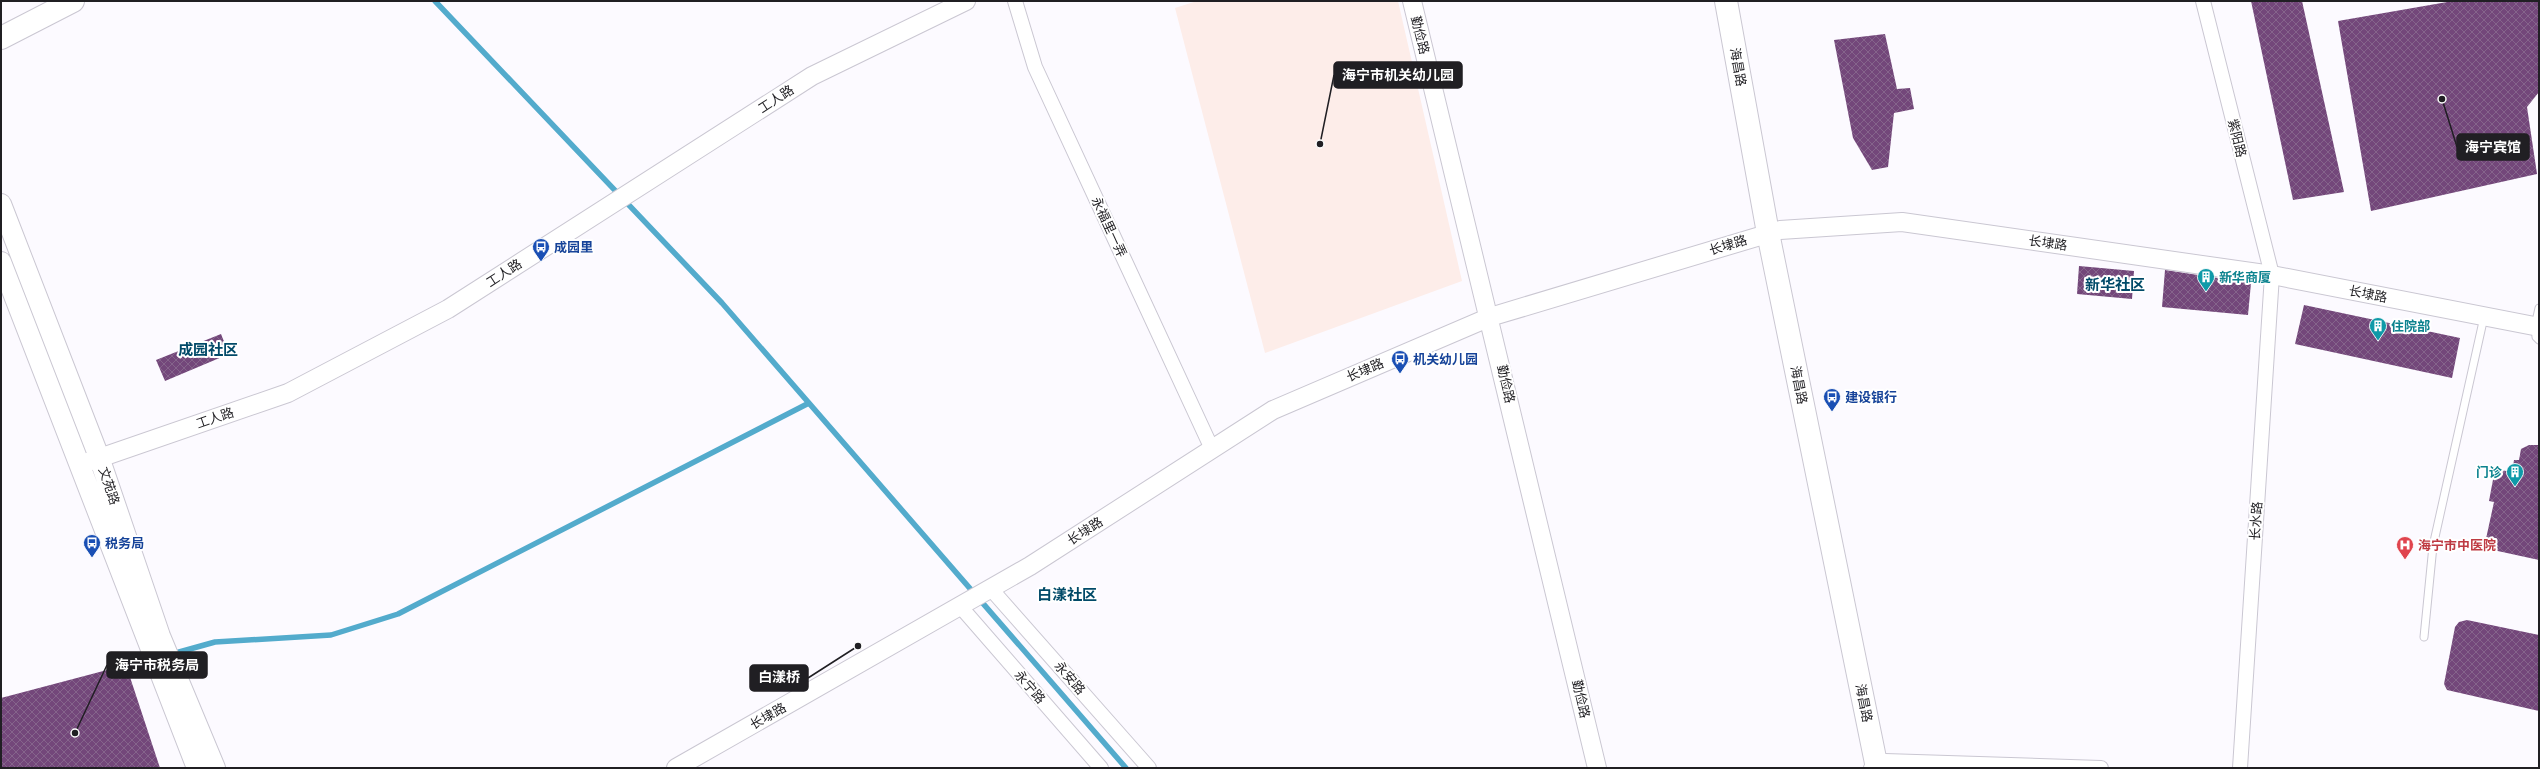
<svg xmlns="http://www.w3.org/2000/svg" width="2540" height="769" viewBox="0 0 2540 769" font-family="'DejaVu Sans','Noto Sans SC',sans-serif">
<defs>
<pattern id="building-cross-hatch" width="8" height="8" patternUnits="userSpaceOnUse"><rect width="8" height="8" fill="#73477a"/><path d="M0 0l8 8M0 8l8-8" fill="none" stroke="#85648b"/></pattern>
</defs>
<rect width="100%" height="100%" fill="#fcfaff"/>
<path fill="#fdede9" d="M1197,1H1398L1462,281L1265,353L1175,8Z"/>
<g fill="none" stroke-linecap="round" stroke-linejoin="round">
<path stroke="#53abcc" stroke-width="5.5" d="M435,1L722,303L1126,768
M172,654L215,642L331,635L398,614L809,403
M119,667L152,659"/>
</g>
<path fill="url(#building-cross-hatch)" d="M2251,1H2302L2344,192L2293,200Z
M2453,1H2539V92L2527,107L2537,174L2371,211L2338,21Z
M1885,34L1897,89L1910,88L1914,109L1894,113L1888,167L1872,170L1853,138L1834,40Z
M2079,266L2134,271L2132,299L2077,294Z
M2165,270L2251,283L2248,315L2162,307Z
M2304,305L2460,338L2452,378L2295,344Z
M221,334L229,354L165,381L156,360Z
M2529,445H2539V560L2484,548L2494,502L2489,501L2495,469L2512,472L2514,460H2519L2521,449Z
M2467,620L2539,635V711L2447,690L2444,684L2455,627L2459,622Z
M126,665L160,768H1V698Z"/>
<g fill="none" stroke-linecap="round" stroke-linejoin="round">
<defs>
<path id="service" d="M2539,308L2535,326L2536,337L2539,340
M2424,637L2433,546L2484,317"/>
<path id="minor" d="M1015,1L1035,67L1212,449
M2203,1L2272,275L2240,768
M991,589L1149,768
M960,606L1101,768
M1871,768L1885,761L2101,768"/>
<path id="tertiary" d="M1412,1L1597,768
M85,463L288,393L448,309L812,76L966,1
M676,768L1030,566L1273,410L1490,317L1780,230L1902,222L2272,275L2539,327"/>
<path id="secondary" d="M1,204L99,457L160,636L215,768
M1,262L197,768"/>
<path id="primary" d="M1726,1L1768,233L1877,768
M1,38L73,1"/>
</defs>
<use href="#service" stroke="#cac7d2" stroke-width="9"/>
<use href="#minor" stroke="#cac7d2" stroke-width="16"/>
<use href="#tertiary" stroke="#cac7d2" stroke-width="20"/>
<use href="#secondary" stroke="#cac7d2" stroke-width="22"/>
<use href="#primary" stroke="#cac7d2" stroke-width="24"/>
<use href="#service" stroke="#fff" stroke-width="7"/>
<use href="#minor" stroke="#fff" stroke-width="14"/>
<use href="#tertiary" stroke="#fff" stroke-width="18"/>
<use href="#secondary" stroke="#fff" stroke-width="20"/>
<use href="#primary" stroke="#fff" stroke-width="22"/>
</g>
<defs>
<symbol id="bus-pin" viewBox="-11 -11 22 30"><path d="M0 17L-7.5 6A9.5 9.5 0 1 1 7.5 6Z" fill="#1a4fb4" stroke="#fff"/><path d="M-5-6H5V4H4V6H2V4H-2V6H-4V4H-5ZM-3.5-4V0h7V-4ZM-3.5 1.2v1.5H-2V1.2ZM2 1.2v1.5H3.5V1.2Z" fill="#fff"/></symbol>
<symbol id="building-pin" viewBox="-11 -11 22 30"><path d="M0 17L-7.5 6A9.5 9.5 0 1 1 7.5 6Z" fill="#0f9aa8" stroke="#fff"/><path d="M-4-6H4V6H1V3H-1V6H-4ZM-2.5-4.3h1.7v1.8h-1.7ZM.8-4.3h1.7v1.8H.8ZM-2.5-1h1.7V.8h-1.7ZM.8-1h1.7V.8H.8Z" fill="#fff"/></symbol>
<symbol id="hospital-pin" viewBox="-11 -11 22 30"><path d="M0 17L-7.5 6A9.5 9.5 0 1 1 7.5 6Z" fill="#e0444e" stroke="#fff"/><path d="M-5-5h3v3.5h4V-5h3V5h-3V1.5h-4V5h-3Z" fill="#fff"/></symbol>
</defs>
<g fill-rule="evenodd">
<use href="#bus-pin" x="531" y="237" width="20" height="27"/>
<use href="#building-pin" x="2196" y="267" width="20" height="27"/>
<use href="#building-pin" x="2368" y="316" width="20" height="27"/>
<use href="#bus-pin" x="1390" y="349" width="20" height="27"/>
<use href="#bus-pin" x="1822" y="387" width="20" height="27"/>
<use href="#building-pin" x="2505" y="462" width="20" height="27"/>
<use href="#bus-pin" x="82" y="533" width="20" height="27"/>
<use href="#hospital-pin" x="2395" y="535" width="20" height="27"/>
</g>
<g text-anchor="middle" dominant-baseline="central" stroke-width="4" stroke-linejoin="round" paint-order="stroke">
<g font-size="13" fill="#201f23" stroke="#fff">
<text transform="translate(1420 35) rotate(76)">勤俭路</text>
<text transform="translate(1738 67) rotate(80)">海昌路</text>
<text transform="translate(776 99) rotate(-33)">工人路</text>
<text transform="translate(2237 138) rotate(76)">紫阳路</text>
<text transform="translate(1109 227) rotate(65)">永福里一弄</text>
<text transform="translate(2048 243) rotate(8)">长埭路</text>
<text transform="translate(1728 245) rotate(-17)">长埭路</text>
<text transform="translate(504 273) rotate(-33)">工人路</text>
<text transform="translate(2368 294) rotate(11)">长埭路</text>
<text transform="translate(1365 370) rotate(-23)">长埭路</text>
<text transform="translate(1506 384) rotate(77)">勤俭路</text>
<text transform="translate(1799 385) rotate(79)">海昌路</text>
<text transform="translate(215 418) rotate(-19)">工人路</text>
<text transform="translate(109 486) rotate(71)">文苑路</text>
<text transform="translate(2256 521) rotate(-86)">长水路</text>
<text transform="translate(1085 531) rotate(-33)">长埭路</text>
<text transform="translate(1070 678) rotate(49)">永安路</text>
<text transform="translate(1030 687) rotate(49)">永宁路</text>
<text transform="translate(1581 699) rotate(77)">勤俭路</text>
<text transform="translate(1864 703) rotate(79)">海昌路</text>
<text transform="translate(768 716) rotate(-30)">长埭路</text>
</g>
<g font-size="13" font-weight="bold" fill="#164399" stroke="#fff" text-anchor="start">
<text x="554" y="247">成园里</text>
<text x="1413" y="359">机关幼儿园</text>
<text x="1845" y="397">建设银行</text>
<text x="105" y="543">税务局</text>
</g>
<g font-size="13" font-weight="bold" fill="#0d838f" stroke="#fff" text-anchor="start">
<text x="2219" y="277">新华商厦</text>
<text x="2391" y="326">住院部</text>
<text x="2502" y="472" text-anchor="end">门诊</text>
</g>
<g font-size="13" font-weight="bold" fill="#be3a42" stroke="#fff" text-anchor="start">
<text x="2418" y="545">海宁市中医院</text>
</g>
<g font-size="15" font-weight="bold" fill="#014a68" stroke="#fff">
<text x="2115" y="285">新华社区</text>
<text x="208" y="350">成园社区</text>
<text x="1067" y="595">白漾社区</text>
</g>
</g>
<path fill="none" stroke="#201f23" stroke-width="1.5" d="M1320 144L1334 75M2442 99L2457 147M75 733L107 665M858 646L808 678"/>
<g fill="#201f23" stroke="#fff" stroke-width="1.5">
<circle cx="1320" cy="144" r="4"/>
<circle cx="2442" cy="99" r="4"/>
<circle cx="75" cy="733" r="4"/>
<circle cx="858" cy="646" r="4"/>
</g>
<g fill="#201f23" stroke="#201f23" stroke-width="1.5">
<rect x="1334" y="62" width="128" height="26" rx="4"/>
<rect x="2457" y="134" width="72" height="26" rx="4"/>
<rect x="107" y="652" width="100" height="26" rx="4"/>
<rect x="750" y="665" width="58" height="26" rx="4"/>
</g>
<g font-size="14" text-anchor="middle" font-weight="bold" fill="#fff">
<text x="1398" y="80">海宁市机关幼儿园</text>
<text x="2493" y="152">海宁宾馆</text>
<text x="157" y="670">海宁市税务局</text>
<text x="779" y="682">白漾桥</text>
</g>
<rect width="2540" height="769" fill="none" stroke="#201f23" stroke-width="4"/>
</svg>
